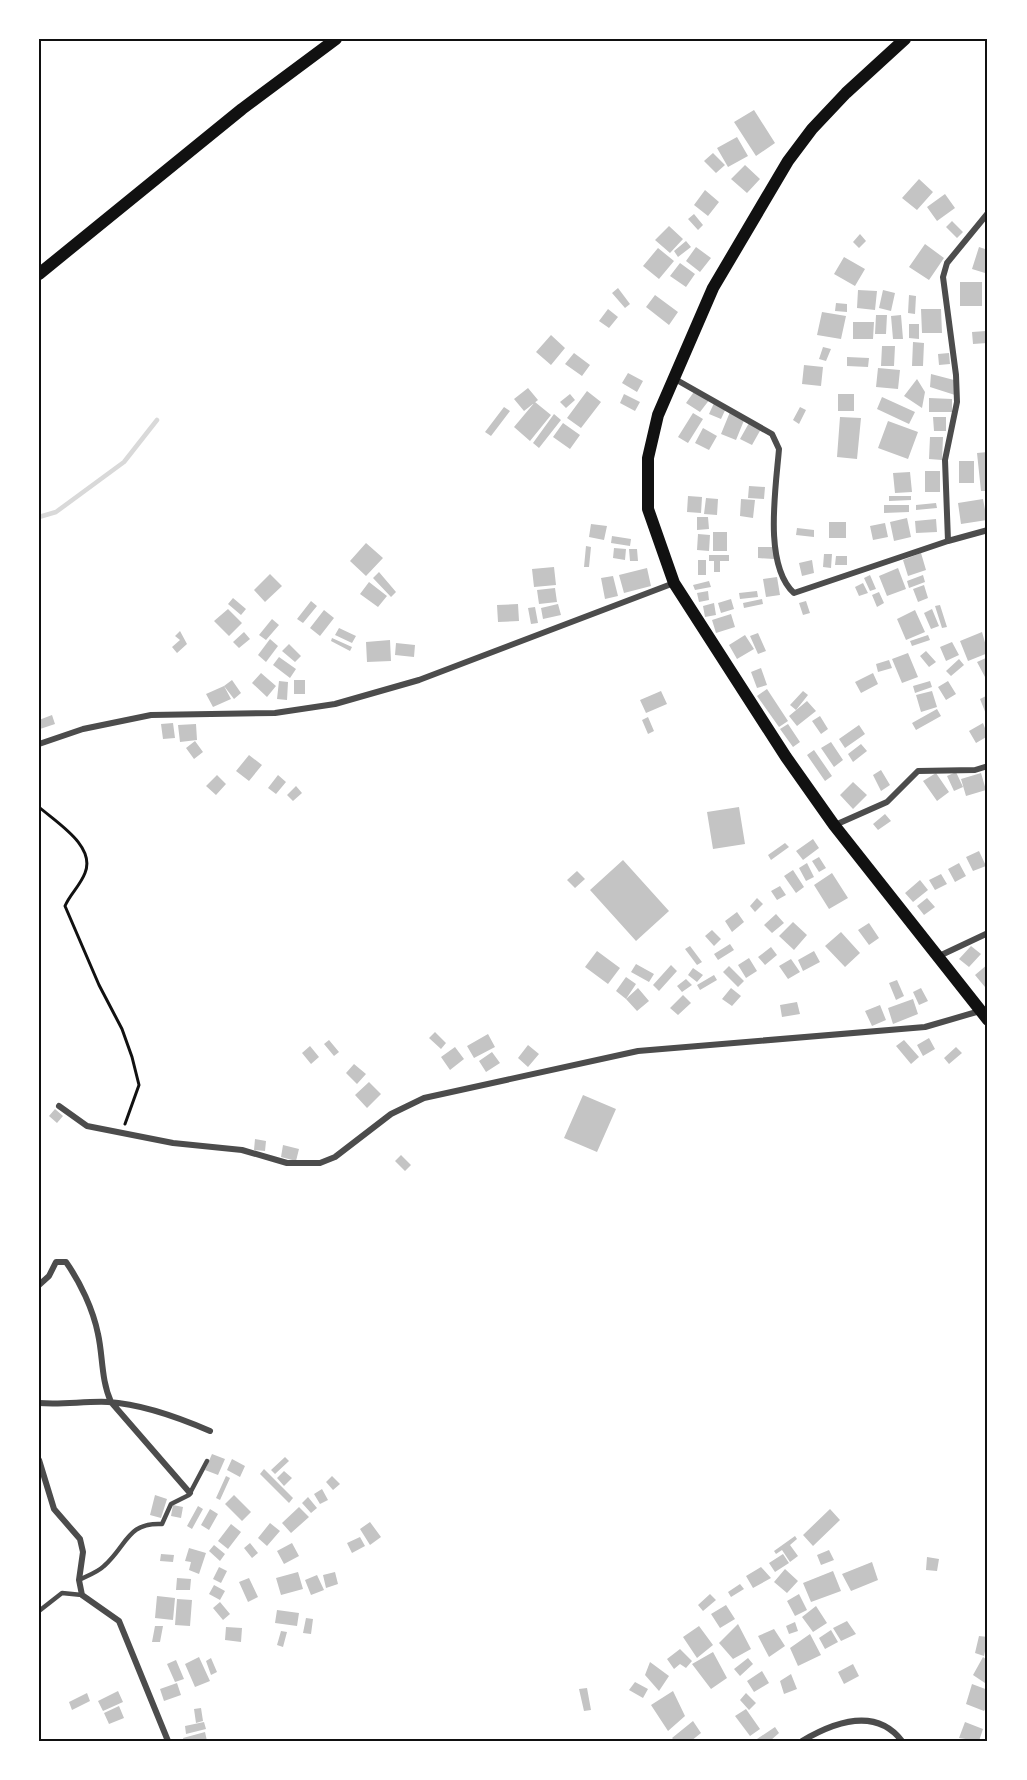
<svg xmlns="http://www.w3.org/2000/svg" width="1027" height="1780" viewBox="0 0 1027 1780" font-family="Lato,sans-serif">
<rect width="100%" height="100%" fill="#fff"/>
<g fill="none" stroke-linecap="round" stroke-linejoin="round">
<path stroke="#d9d9d9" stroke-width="4.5" d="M39,517L56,512L124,462L157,420"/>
</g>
<path fill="#c4c4c4" d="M754,110L775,143L756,156L734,122Z
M737,137L748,156L728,167L717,148Z
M713,153L725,165L716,173L704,161Z
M745,165L760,179L747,193L731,179Z
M919,179L933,192L917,210L902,198Z
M705,190L719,202L708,216L694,205Z
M945,194L955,208L937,221L927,207Z
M694,214L703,225L698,230L688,219Z
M952,221L963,232L957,238L946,227Z
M669,226L683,239L670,253L655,240Z
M860,234L866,241L859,248L853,242Z
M686,241L691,247L678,257L674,251Z
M925,244L944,258L929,280L909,267Z
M696,247L711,258L700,272L686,261Z
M979,247L988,250L985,273L972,269Z
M658,248L674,261L659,279L643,266Z
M844,257L865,269L855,286L834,274Z
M680,263L695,274L686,287L670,276Z
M960,282H982V306H960Z
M618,288L630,304L625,308L612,293Z
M858,290L877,291L875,310L857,308Z
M883,290L895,293L891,311L879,308Z
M655,295L678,312L669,325L646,307Z
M909,295L916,296L915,314L908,313Z
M836,303L847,304V312L835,311Z
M608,309L618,317L609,328L599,321Z
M921,309H941L942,333H922Z
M822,312L846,316L841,339L817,335Z
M876,315H887L886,334H875Z
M901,315L903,339H893L891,316Z
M853,322H874L873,339H853Z
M909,324H919V339L909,338Z
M986,331L987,343L973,344L972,332Z
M551,335L565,348L551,365L536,352Z
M913,342L924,343L923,366H912Z
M882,346H895L894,366H881Z
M823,347L831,349L826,361L819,359Z
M574,353L590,365L582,376L565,364Z
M949,353L950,364L939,365L938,354Z
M847,357L869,358L868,367L847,366Z
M804,365L823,367L821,386L802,384Z
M878,368L900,370L898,389L876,387Z
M628,373L643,381L637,392L622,383Z
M931,374L954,380L955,395L930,387Z
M917,379L925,392L922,408L904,396Z
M528,388L538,400L524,411L514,399Z
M696,389L710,399L700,412L686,403Z
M587,391L601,402L581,428L567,418Z
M570,394L575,400L566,408L560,402Z
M624,394L640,402L635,411L620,403Z
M838,394H854V411H838Z
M882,397L915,412L909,424L877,409Z
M929,398L952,399V412H929Z
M715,401L727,406L721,419L709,414Z
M535,402L551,415L530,441L514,427Z
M504,407L510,411L491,436L485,432Z
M800,407L806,410L799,424L793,420Z
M730,412L745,418L736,440L721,434Z
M693,413L703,419L688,443L678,437Z
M554,414L561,420L539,448L533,443Z
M840,417L861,418L857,459L837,457Z
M933,417H946V431H934Z
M888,421L918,432L908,459L878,448Z
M563,423L580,435L570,449L553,437Z
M749,423L761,429L752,445L740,439Z
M703,428L717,436L709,450L695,443Z
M930,437H943L942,460L929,459Z
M988,452V491H981L977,453Z
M959,461H974V483H959Z
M925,471H940V492H925Z
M910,472L912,492L895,493L893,473Z
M749,486L765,487L764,499L748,498Z
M688,496L702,497L701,513L687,512Z
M889,496H911V500L889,501Z
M706,498L718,499L717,515L704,514Z
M741,499L755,500L753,518L740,516Z
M983,499L987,520L961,524L958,503Z
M936,503L937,508L916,510V505Z
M884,505H909V512L884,513Z
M697,517H708L709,529L697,530Z
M907,518L911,537L894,541L890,522Z
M936,519L937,532L916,533L915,521Z
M829,522H846V538H829Z
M885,523L888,537L873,540L870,526Z
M591,524L607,526L604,540L589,537Z
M797,528L814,530V537L796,535Z
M713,532H727V551H713Z
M698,534L710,535L709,551L697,550Z
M612,536L631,539L630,546L611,543Z
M366,543L383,558L366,576L350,561Z
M586,546L591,547L589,567H584Z
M758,547H774V559L758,558Z
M614,548L626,549L625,560L613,558Z
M629,549H637L638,561H630Z
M921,553L926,570L908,576L903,560Z
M824,554H832L831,568L823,567Z
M709,555H729V561H720V572H714V561H709Z
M836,556H847V565H835Z
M698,560H706V575H698Z
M812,560L814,573L802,576L799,563Z
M554,567L556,585L534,587L532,569Z
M647,568L651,586L624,593L619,575Z
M898,568L906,589L887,596L879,576Z
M379,572L396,592L391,597L373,578Z
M270,574L282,586L265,602L254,590Z
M870,575L876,589L870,591L864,578Z
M923,575L925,582L909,588L907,581Z
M613,576L618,596L605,599L601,578Z
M777,577L780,595L766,597L763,579Z
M709,581L711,587L695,590L693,585Z
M369,582L387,596L378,607L360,594Z
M863,583L868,593L859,596L855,587Z
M924,585L928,598L918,602L913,589Z
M555,588L557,602L539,604L537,590Z
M708,591L709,600L699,602L697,593Z
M757,591L758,597L740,599L739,593Z
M879,592L884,603L877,607L872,595Z
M233,598L246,609L241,615L228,604Z
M731,599L734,609L721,613L718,603Z
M762,599L763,604L744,608L743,603Z
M311,601L317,606L303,623L297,619Z
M806,601L810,613L803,615L799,603Z
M714,603L716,615L705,617L703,606Z
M518,604L519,621L498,622L497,605Z
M558,604L561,615L543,619L541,608Z
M940,605L947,627L942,628L935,606Z
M535,607L538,623L531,624L528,608Z
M228,609L242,623L229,636L214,621Z
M932,609L939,626L931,629L924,613Z
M324,610L334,618L320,636L310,628Z
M915,610L925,632L906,640L897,619Z
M731,614L735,627L716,633L712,620Z
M272,619L279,625L266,640L259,635Z
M339,628L356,636L352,643L335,635Z
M180,631L187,644L177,653L172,647L180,640L175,636Z
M244,632L250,639L239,648L233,642Z
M982,632L988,653L968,661L960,641Z
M758,633L766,651L758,654L750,636Z
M745,635L754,649L737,659L729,645Z
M928,635L930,640L912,646L910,641Z
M332,638L352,647L350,651L331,641Z
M270,639L278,646L266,662L258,655Z
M390,640L391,661L367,662L366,642Z
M952,642L959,655L946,661L940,647Z
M396,643L415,645L414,657L395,655Z
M289,644L301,656L295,662L282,651Z
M926,651L936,662L929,667L920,656Z
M908,653L918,677L902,683L892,659Z
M279,657L296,669L290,678L273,665Z
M988,657V675L985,677L977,662Z
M959,659L964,665L951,676L946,671Z
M889,660L892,668L878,672L876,664Z
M761,668L767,685L757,688L751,672Z
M261,673L276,686L267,697L252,683Z
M873,673L878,684L861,693L855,682Z
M232,680L241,693L234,699L224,686Z
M294,680H305V694H294Z
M279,681L288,682L287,700L277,699Z
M930,681L932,687L915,693L913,686Z
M948,681L956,694L946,700L938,687Z
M224,686L231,699L213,707L206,694Z
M767,689L788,721L779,727L757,696Z
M661,691L667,704L646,713L640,700Z
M803,691L808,695L796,710L790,705Z
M932,691L937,707L921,712L916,695Z
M988,695V719L980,699Z
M807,701L816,711L797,726L789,716Z
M937,709L941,716L916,730L912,723Z
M52,715L55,724L40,729L39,720Z
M820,716L828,729L821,734L812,721Z
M648,717L654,731L648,734L642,720Z
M173,723L175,738L163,739L161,724Z
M983,723L988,736L976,743L969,731Z
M196,724L197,740L180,742L178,725Z
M788,724L800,742L793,747L780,729Z
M859,725L865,734L845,748L839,739Z
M195,741L203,752L194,759L186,748Z
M831,742L843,760L834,767L821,748Z
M861,744L867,751L853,762L848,754Z
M814,750L832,776L825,781L807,755Z
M249,755L262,765L249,781L236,771Z
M881,770L890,785L881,791L873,775Z
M956,772L963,787L954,791L947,776Z
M936,773L949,792L937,801L923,781Z
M981,773L986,790L966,796L961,779Z
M217,775L226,784L216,795L206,786Z
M278,775L286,782L276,794L268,788Z
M853,782L867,795L853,809L840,795Z
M296,786L302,793L293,801L287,795Z
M739,807L745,844L713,849L707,812Z
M885,814L891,821L878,830L873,824Z
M813,839L819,848L803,860L796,851Z
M785,843L789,847L771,860L768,855Z
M979,851L986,866L973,871L966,857Z
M819,857L826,868L819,872L812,861Z
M623,860L669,911L636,941L590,890Z
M807,863L814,877L806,881L799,868Z
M959,863L966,876L955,882L948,869Z
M793,870L804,887L796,893L784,876Z
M577,871L585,879L575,888L567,880Z
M832,873L848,898L829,909L814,885Z
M941,874L947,884L935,890L929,880Z
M920,880L928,890L913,902L905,893Z
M780,886L786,895L777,900L771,891Z
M757,898L763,904L755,912L750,906Z
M927,898L935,907L924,915L917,906Z
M737,912L744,922L732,932L725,921Z
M776,914L784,923L772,933L764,925Z
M793,922L807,935L794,950L779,936Z
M869,923L879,938L869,945L858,930Z
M712,930L721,939L714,946L705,936Z
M841,932L860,953L845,967L825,946Z
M730,944L734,950L718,960L714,954Z
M690,946L702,962L697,965L685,949Z
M971,946L981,954L969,967L959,959Z
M771,947L777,955L765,965L758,957Z
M597,951L620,968L608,984L585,967Z
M814,951L820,962L803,971L798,960Z
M749,958L757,971L746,978L738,965Z
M791,959L800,972L788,979L779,966Z
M636,964L654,974L649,982L631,972Z
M988,964V985L985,987L975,975Z
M671,965L677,971L659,991L653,985Z
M729,966L744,981L738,987L723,972Z
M693,968L703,975L697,982L688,975Z
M714,975L717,980L700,990L697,985Z
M626,977L636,984L626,999L616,991Z
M686,979L692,985L682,992L677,986Z
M897,980L904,996L896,1000L889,983Z
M638,988L649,1001L637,1011L626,999Z
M731,988L741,996L732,1006L722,999Z
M921,988L928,1001L919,1005L913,992Z
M683,995L691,1003L678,1015L670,1008Z
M913,999L918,1014L893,1024L888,1008Z
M797,1002L800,1014L782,1017L780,1005Z
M880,1005L886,1020L872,1026L865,1011Z
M435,1032L446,1043L441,1049L429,1038Z
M488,1034L495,1047L474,1058L467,1046Z
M929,1038L935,1049L923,1056L917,1045Z
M329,1040L339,1052L334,1056L324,1044Z
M904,1040L919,1057L911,1064L896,1046Z
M528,1045L539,1054L528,1067L518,1058Z
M310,1046L319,1057L311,1064L302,1053Z
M455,1047L464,1059L450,1070L441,1057Z
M956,1047L962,1053L949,1064L944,1058Z
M492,1052L500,1063L486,1072L479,1061Z
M354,1064L366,1074L357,1084L346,1073Z
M369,1082L381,1094L367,1108L355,1095Z
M583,1095L616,1109L597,1152L564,1138Z
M55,1109L63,1116L57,1123L49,1116Z
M255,1139L266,1141L265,1151L254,1150Z
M283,1145L299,1149L296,1161L281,1157Z
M401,1155L411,1165L405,1171L395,1161Z
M212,1454L225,1459L218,1475L205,1470Z
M285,1457L289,1461L275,1474L271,1470Z
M232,1459L245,1466L240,1477L227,1470Z
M264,1469L293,1498L289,1503L260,1474Z
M284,1471L292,1478L284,1486L277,1478Z
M226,1476L230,1478L220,1500L216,1498Z
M332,1476L340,1484L333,1490L326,1482Z
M322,1489L328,1500L320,1504L314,1494Z
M155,1495L167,1499L161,1518L150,1515Z
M234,1495L251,1512L242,1521L225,1504Z
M308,1497L317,1508L311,1513L302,1503Z
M173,1505L183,1507L181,1518L171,1516Z
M198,1506L203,1509L192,1529L187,1526Z
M299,1507L309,1517L291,1533L282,1523Z
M210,1509L218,1514L209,1530L201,1525Z
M830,1509L840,1520L813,1546L803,1535Z
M370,1522L381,1537L370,1545L360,1529Z
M270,1523L280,1531L267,1546L258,1538Z
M231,1524L241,1532L228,1549L218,1541Z
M795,1536L797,1539L790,1545L798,1556L790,1562L782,1550L776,1554L774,1551Z
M360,1537L365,1546L352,1553L347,1543Z
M250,1543L258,1553L252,1558L244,1548Z
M292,1543L299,1556L284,1564L277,1551Z
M214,1545L225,1554L220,1561L209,1551Z
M189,1548L206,1553L199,1574L189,1570L191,1562L185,1561Z
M829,1550L834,1560L821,1565L817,1555Z
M161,1554L174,1555L173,1562L160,1561Z
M783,1554L789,1563L775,1572L769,1563Z
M927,1557L939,1559L937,1571L926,1570Z
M872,1562L878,1580L851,1591L842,1574Z
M219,1567L227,1571L221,1583L213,1579Z
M761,1567L771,1578L753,1588L746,1576Z
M785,1569L798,1581L787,1593L774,1582Z
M833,1571L841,1591L811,1602L803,1583Z
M298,1572L303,1589L281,1595L276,1578Z
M335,1572L338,1584L326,1588L323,1575Z
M317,1575L324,1590L311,1595L305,1580Z
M177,1578L191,1579L190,1590H176Z
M249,1578L258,1597L248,1602L239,1582Z
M740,1584L744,1589L731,1597L728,1592Z
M214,1585L225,1591L220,1600L209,1594Z
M710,1594L716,1600L703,1611L698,1605Z
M799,1594L807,1610L795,1616L787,1601Z
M157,1596L175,1598L173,1620L155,1618Z
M177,1599L192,1600L190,1626L175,1625Z
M220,1602L230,1614L223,1620L213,1608Z
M726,1605L735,1619L720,1628L711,1614Z
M816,1606L827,1623L813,1632L802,1617Z
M277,1610L299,1613L297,1626L275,1623Z
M306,1618L313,1619L311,1634L303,1633Z
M847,1621L856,1634L841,1641L833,1628Z
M795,1622L798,1631L789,1634L786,1626Z
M738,1624L751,1649L733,1659L719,1643Z
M155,1626H163L160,1642H152Z
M699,1626L713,1645L697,1658L683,1637Z
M226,1627L242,1628L241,1642L225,1640Z
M774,1629L785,1646L769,1657L758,1636Z
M831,1630L838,1642L825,1649L819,1638Z
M281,1631L287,1632L283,1647L277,1645Z
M810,1634L821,1655L798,1666L790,1648Z
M979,1636L988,1637L984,1656L975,1653Z
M680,1649L692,1661L686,1668L680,1664L674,1669L667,1659Z
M713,1652L727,1678L711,1689L692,1664Z
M199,1657L210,1681L195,1687L185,1664Z
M983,1657L988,1661V1685L973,1675Z
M211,1658L217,1672L211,1675L206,1661Z
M748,1658L753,1664L740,1676L734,1669Z
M176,1660L184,1679L175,1682L167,1664Z
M650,1662L669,1676L659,1691L645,1675Z
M853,1664L859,1676L844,1684L838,1672Z
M762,1671L769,1683L754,1692L747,1681Z
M791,1674L797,1689L784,1694L780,1681Z
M635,1682L648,1689L643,1698L629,1690Z
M177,1683L181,1695L164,1701L160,1689Z
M972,1684L988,1690V1705L984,1711L966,1704Z
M587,1688L591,1710L584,1711L579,1689Z
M118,1691L123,1702L103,1711L98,1701Z
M673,1691L685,1716L668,1731L651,1705Z
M87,1693L90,1701L72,1710L69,1702Z
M746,1693L756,1703L749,1710L740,1700Z
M119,1706L124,1718L109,1724L104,1713Z
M201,1708L203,1721L196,1723L194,1709Z
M746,1709L760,1729L750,1736L735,1716Z
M693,1721L701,1733L691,1741H675L672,1738Z
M204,1722L206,1729L186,1734L185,1726Z
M965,1722L983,1729L979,1741L959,1738Z
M775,1727L779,1733L770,1741H754Z
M205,1732L207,1741H184L183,1738Z"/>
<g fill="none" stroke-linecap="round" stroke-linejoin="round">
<path stroke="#111" stroke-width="3" d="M39,807C57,823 96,846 85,873C80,886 70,894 65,906L99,985L122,1029L132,1057L139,1085L125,1124"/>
<path stroke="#4c4c4c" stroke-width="4.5" d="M79,1580C87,1576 98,1572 104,1566C127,1546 127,1522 162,1524L171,1504L189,1495L207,1461
M39,1611L62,1593L82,1595"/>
<path stroke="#4c4c4c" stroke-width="6" d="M675,379L772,434L779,449C776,487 763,565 794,593L948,541L988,530
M948,541L945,460L957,402L956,375L943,277L947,263L988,213
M39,744L83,729L151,715L275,713L335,704L419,680L674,583
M835,825L887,802L918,771L975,770L988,766
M937,957L988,933
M59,1106L87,1126L173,1143L242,1150L287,1163H320L335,1157L391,1114L424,1098L638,1051L925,1027L980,1011
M39,1285L49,1276L56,1262H66C80,1282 93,1309 98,1334C103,1356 101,1380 111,1402L190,1493
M39,1403C62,1405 85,1401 108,1402C142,1404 180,1418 210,1431
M39,1460L54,1509L80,1539L83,1552L79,1580L82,1595L119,1621L168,1741
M802,1741C834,1722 876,1707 902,1741"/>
<path stroke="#111" stroke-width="12" d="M905,39L846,93L812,129L788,161L713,288L658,415L648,458V509L674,583L786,757L834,825L988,1020
M39,274L242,109L336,39"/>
</g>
<rect width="1027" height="1780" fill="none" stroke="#ffffff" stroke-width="81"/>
<rect x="40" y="40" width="946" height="1700" fill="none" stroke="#111" stroke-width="2"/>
</svg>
